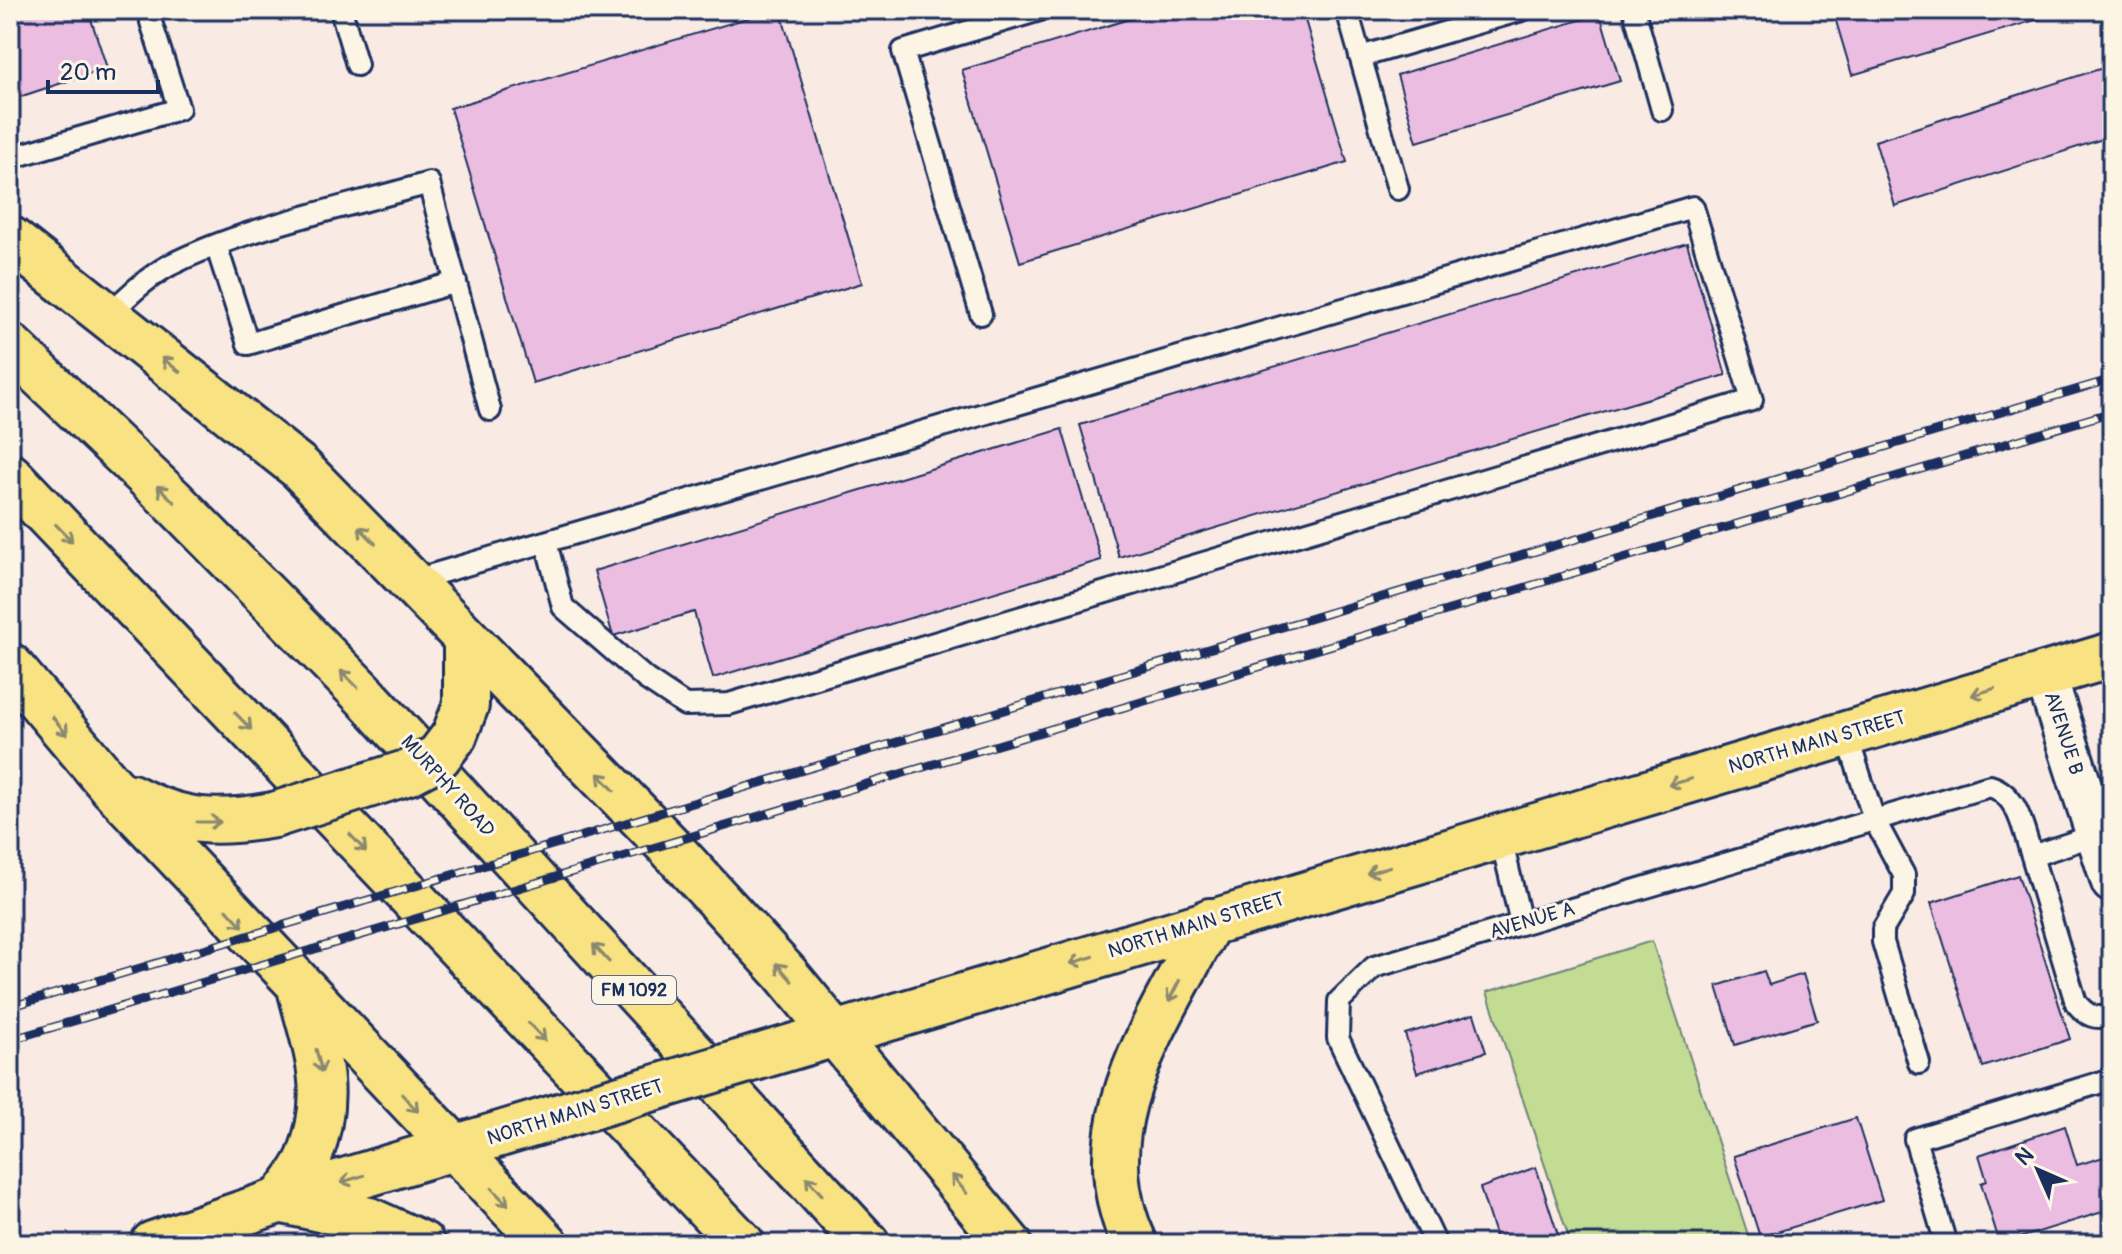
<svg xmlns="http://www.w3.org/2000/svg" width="2122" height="1254" viewBox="0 0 2122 1254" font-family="Pangolin,sans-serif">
<rect width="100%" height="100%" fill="#f9eae4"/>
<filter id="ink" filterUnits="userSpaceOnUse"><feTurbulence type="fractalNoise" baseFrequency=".0125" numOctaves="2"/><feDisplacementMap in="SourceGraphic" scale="16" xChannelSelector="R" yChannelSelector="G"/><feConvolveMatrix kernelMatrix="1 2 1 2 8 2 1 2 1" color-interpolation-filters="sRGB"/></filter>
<g filter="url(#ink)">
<path fill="#c2dc93" stroke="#6e8678" stroke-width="2" d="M1652,941L1751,1244H1571L1487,992Z"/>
<path fill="#ebbde0" stroke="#1b2f5e" stroke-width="2" d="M10,10H88L107,68L10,100Z
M774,10H780L862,283L533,383L450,108Z
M1159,10H1302L1347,162L1020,262L962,70Z
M1836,10H2069L1852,75L1833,11Z
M1600,14L1620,81L1417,142L1397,75Z
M2112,65V136L1895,206L1875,141Z
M1687,243L1726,375L1119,557L1080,425Z
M1062,429L1101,560L713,678L694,612L613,636L594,571Z
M2018,875L2070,1039L1983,1067L1931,903Z
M1764,971L1769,985L1803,974L1817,1020L1735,1045L1717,986Z
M1474,1014L1486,1052L1417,1073L1405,1034Z
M1856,1118L1882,1200L1760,1237L1734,1156Z
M2065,1126L2077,1165L2110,1155L2112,1209L2000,1244L1981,1183L1987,1181L1979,1155Z
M1536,1167L1561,1244H1498L1480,1188Z"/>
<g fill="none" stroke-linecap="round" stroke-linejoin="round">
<defs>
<path id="lane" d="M341,10L357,65
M1347,10L1398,189
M1634,10L1662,110
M1360,57L1522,10
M10,158L179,109L151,22
M216,245L248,344L456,282
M981,314L903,51L1040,10
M107,316C127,297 146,278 170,265C245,227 347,207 429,183L490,410
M411,581L1693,207L1752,400L729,704L685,705L646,679L563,607L546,542
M1846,733L1874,819L1904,875V894L1883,929V942L1919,1063
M1500,834L1521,923
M2032,856L2076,1003C2087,1016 2095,1020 2112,1015
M1436,1244L1338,1038L1339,1001L1374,967L1990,786C2019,795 2023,830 2032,856L2095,835
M1946,1244L1915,1139L2112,1079"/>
<path id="street" d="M2045,674L2112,882"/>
<path id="primary" d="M10,346L171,499L368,699L867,1244
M10,476L742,1244"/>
<path id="highway" d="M10,239L299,467L668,845L785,973L1009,1244
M10,666L111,786L546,1244
M454,736L466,705V638
M131,797C183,824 216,825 274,815
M758,1057L2112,655
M281,1200C290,1187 303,1173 309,1158C334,1093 317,1054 301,992
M284,1201L369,1220L422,1244
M153,1244L281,1200L560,1116
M1135,1244C1079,1128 1158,1023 1210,921"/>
</defs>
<use href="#lane" stroke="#1b2f5e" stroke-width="26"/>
<use href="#street" stroke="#1b2f5e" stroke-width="46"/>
<use href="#primary" stroke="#1b2f5e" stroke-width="50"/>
<use href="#highway" stroke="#1b2f5e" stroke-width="50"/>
<use href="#lane" stroke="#fcf5e5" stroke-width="20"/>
<use href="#street" stroke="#fcf5e5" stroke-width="40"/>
<use href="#primary" stroke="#f8e281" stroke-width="44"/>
<use href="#highway" stroke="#f8e281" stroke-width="44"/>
<defs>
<path id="rail" d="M10,1007L2112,379
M10,1040L2112,412"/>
</defs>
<use href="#rail" stroke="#1b2f5e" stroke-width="9"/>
<use href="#rail" stroke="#fcf5e5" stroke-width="6" stroke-dasharray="18" stroke-linecap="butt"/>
<defs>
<path id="highway-bridge" d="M274,815L409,772L438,757L454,736
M560,1116L758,1057"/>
</defs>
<use href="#highway-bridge" stroke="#1b2f5e" stroke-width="50" stroke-linecap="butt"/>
<use href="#highway-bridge" stroke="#f8e281" stroke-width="44"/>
</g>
<defs><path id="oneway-shaft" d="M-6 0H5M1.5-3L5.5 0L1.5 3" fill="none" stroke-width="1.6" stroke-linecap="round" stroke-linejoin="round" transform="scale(2)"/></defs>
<g stroke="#8a8870">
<use href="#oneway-shaft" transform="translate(171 365) rotate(-142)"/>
<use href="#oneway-shaft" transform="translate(166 494) rotate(-136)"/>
<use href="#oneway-shaft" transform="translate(64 533) rotate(46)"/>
<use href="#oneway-shaft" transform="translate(367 535) rotate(-134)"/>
<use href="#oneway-shaft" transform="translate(349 679) rotate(-135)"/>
<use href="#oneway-shaft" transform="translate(1983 692) rotate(163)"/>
<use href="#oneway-shaft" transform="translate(243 721) rotate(46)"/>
<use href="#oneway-shaft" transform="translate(60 726) rotate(50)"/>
<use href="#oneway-shaft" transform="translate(606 782) rotate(-134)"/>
<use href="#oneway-shaft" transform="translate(1680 782) rotate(164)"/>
<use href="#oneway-shaft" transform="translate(209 822)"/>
<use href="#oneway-shaft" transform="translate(358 843) rotate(47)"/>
<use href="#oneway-shaft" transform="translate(1378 870) rotate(163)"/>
<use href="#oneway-shaft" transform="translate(235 918) rotate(47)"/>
<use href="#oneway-shaft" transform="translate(601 953) rotate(-132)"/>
<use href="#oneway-shaft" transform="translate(1082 960) rotate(163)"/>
<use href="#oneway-shaft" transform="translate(784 972) rotate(-131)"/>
<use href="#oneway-shaft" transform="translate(1174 991) rotate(117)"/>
<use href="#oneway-shaft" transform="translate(537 1032) rotate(46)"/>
<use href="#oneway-shaft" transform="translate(319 1061) rotate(76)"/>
<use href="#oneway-shaft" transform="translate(410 1103) rotate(47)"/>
<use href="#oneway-shaft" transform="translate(352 1179) rotate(163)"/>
<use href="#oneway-shaft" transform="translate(959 1184) rotate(-130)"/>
<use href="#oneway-shaft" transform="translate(814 1186) rotate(-132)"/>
<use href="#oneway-shaft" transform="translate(500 1197) rotate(46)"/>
</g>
</g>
<g text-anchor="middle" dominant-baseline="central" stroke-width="6" stroke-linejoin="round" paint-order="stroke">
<rect fill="#fcf5e5" stroke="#5e6a86" stroke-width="2" x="592" y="976" width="84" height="28" rx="6"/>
<g font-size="18" font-weight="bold" fill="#1b2f5e">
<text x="634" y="990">FM 1092</text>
</g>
<g font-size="20" fill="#1b2f5e" stroke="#fcf5e5">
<text transform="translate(2064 733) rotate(72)">AVENUE B</text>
<text transform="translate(1817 742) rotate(-16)">NORTH MAIN STREET</text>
<text transform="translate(448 786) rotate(48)">MURPHY ROAD</text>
<text transform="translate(1532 920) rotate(-16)">AVENUE A</text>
<text transform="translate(1196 925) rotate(-17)">NORTH MAIN STREET</text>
<text transform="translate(575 1112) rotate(-17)">NORTH MAIN STREET</text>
</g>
</g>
<rect width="2122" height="1254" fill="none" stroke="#fcf5e5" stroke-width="40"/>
<rect x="20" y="20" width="2082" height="1214" fill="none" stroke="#1b2f5e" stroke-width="3" filter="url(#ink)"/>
<g transform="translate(2038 1170) rotate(315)" stroke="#fcf5e5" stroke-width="6" paint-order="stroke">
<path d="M0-6L14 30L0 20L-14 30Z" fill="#1b2f5e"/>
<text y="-12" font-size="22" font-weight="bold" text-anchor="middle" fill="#1b2f5e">N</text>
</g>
<path d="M48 80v12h110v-12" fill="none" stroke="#1b2f5e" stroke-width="4"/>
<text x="60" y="80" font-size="24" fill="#1b2f5e" stroke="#fcf5e5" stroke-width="6" paint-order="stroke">20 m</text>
</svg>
